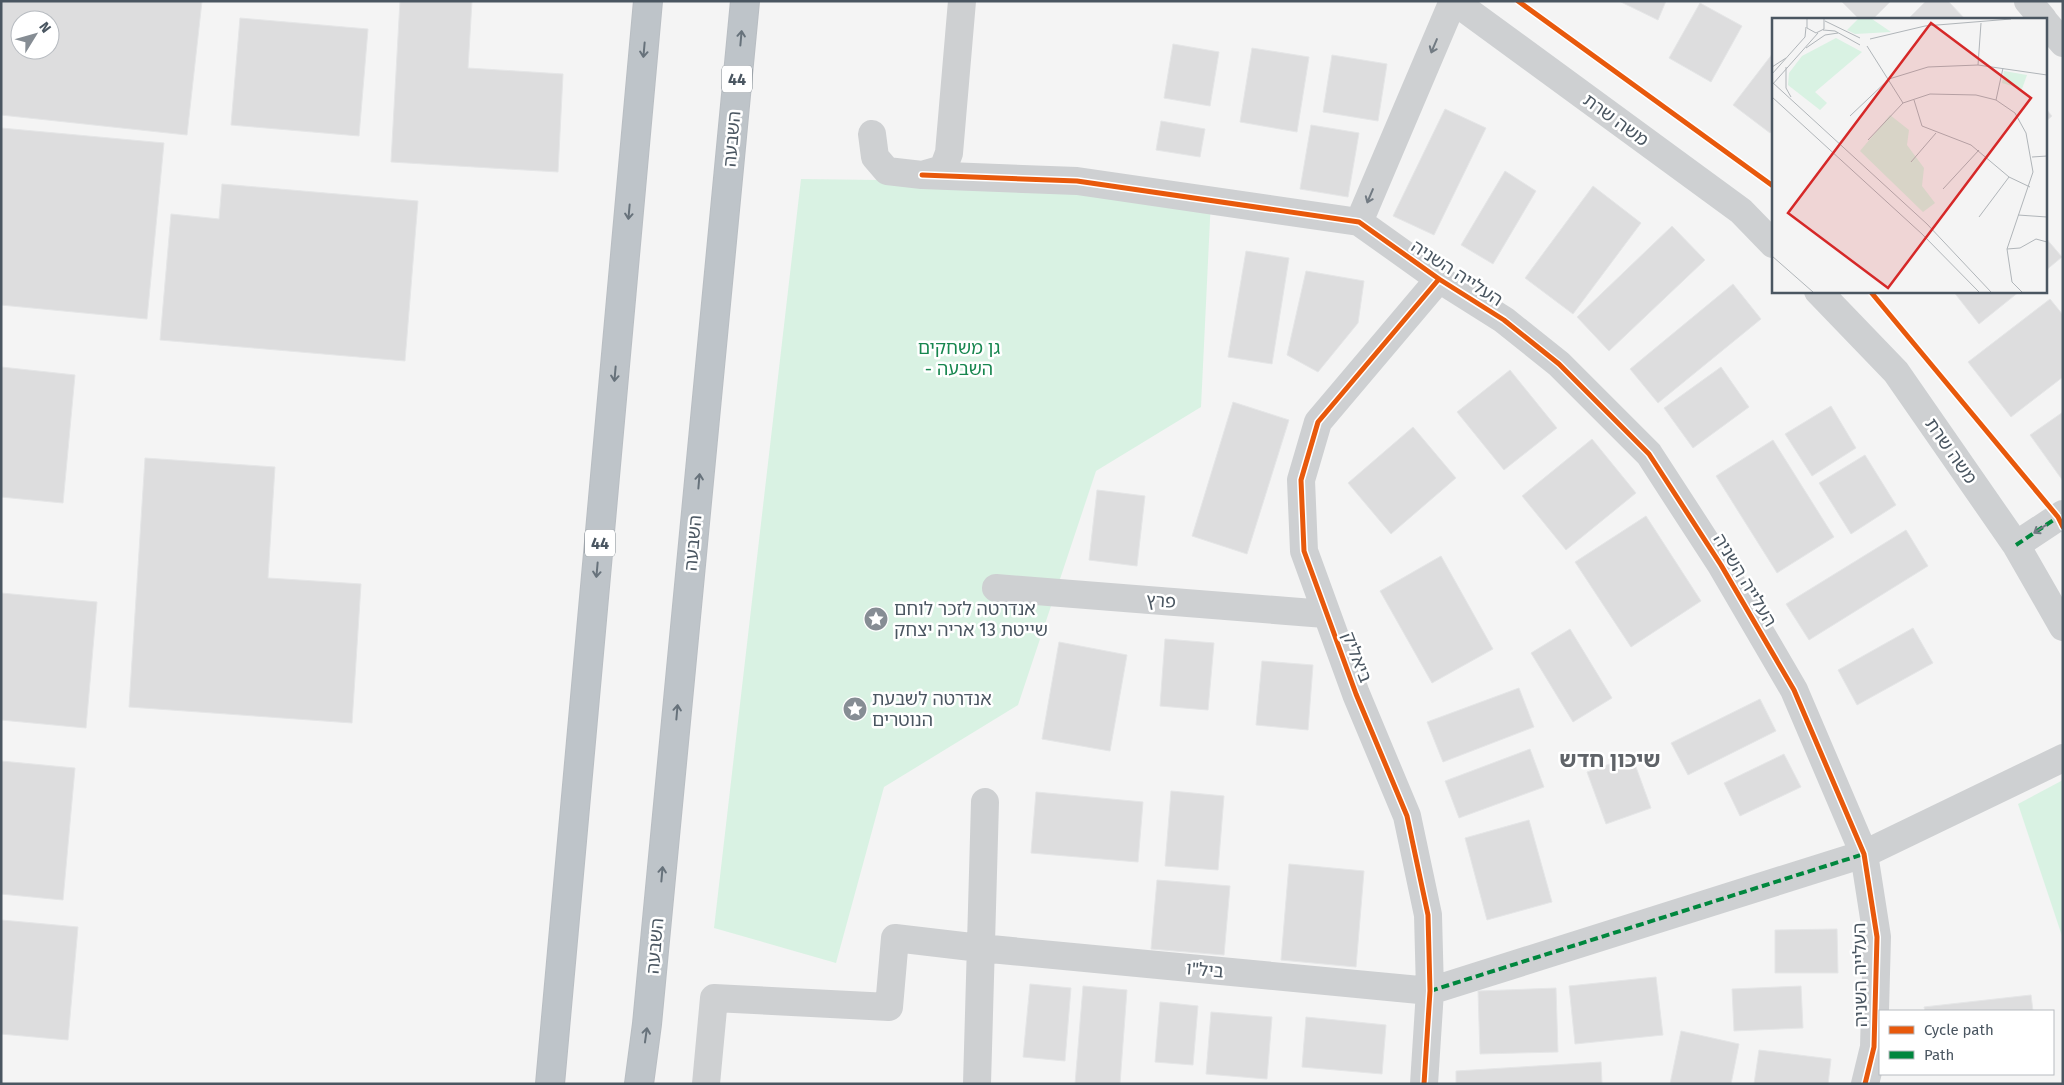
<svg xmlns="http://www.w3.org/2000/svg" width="2064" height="1085" viewBox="0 0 2064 1085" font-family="'Fira Sans','Noto Sans Hebrew',sans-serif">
<rect width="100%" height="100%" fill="#f4f4f4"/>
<path fill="#d9f2e3" d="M801,179L1047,182L1211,199L1201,407L1096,471L1018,705L884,787L836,963L714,928Z
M2063,780V939L2018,804Z"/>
<path fill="#ddddde" stroke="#e5e6e7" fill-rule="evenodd" d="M1,1H202L187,135L1,115ZM20,20H50V50H20Z
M400,1H472L468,68L563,74L558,172L391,162Z
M1619,1H1666L1658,20Z
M1841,1H1891L1873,19H1859Z
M1926,1H1948L1965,19H1908Z
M1700,3L1742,26L1711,82L1669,58Z
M240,18L368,29L359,136L231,125Z
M1173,44L1219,52L1210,106L1164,98Z
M1252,48L1309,57L1297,132L1240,122Z
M1773,53V129L1770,133L1733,105Z
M1332,55L1387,64L1378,121L1323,112Z
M2045,108L2052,116L2045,122Z
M1445,109L1486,128L1434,235L1393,216Z
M1161,121L1205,129L1200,157L1156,150Z
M1311,125L1359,133L1348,197L1300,189Z
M1,128L164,143L147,319L1,305Z
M1505,171L1536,191L1493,264L1461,245Z
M222,184L418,201L405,361L160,340L171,214L219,219Z
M1593,186L1641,223L1573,314L1525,278Z
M1672,226L1705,260L1609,351L1577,317Z
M2045,237L2062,257L2045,271Z
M1246,251L1289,258L1272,364L1228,357Z
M1306,271L1364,281L1358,323L1318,372L1287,355Z
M1733,284L1761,319L1658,403L1630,369Z
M1953,291H2020L1979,324Z
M2050,299L2063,315V377L2011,417L1968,362Z
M1,367L75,375L63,503L1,497Z
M1721,367L1749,407L1693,448L1664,408Z
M1510,370L1557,428L1504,470L1457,412Z
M1233,402L1289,420L1247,554L1192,536Z
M1831,406L1856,448L1812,476L1785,434Z
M2063,412V481L2030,435Z
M1413,427L1456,478L1391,534L1348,483Z
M1592,439L1636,493L1566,550L1522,496Z
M1773,440L1834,537L1777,573L1716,476Z
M1865,455L1896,505L1851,534L1819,483Z
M145,458L275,467L268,578L361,584L352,723L129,707Z
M1097,490L1145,496L1137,566L1089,560Z
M1646,516L1701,601L1631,647L1575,562Z
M1906,530L1928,566L1809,640L1786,604Z
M1441,556L1493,649L1432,683L1380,591Z
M1,593L97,602L86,728L1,720Z
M1913,628L1933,663L1857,705L1838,670Z
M1570,629L1612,698L1573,722L1531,653Z
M1165,639L1214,643L1208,710L1160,706Z
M1059,642L1127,655L1110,751L1042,739Z
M1262,661L1313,665L1308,730L1256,725Z
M1519,688L1534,727L1443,762L1427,722Z
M1760,699L1776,731L1688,775L1671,743Z
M1530,749L1544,787L1459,818L1445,781Z
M1784,754L1801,787L1740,816L1724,783Z
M1632,756L1651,808L1606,824L1587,772Z
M1,761L75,768L63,900L1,894Z
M1171,791L1224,796L1218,870L1165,866Z
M1036,792L1143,802L1138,862L1031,853Z
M1529,820L1552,902L1487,920L1465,838Z
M1289,864L1364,871L1356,967L1281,960Z
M1157,880L1230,886L1224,955L1151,949Z
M1,920L78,927L68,1040L1,1034Z
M1837,929L1838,973H1775V930Z
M1656,977L1663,1035L1575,1044L1569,986Z
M1030,984L1071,988L1065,1061L1023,1057Z
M1083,986L1127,990L1120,1084H1075Z
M1801,986L1803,1028L1734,1031L1732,989Z
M1556,988L1558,1052L1480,1054L1478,991Z
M2031,995L2033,1011H1925L1924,1007Z
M1160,1002L1198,1006L1193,1065L1155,1062Z
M1211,1012L1272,1017L1267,1079L1206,1074Z
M1306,1017L1386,1025L1382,1074L1302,1067Z
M1681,1031L1739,1044L1731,1084H1670Z
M1759,1050L1831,1059L1828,1084H1754Z
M1601,1062L1602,1084H1456V1071Z"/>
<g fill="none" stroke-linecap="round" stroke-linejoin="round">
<defs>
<path id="highway" d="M550,1084L648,1
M639,1084L647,1024L745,1"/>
</defs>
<use href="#highway" stroke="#b9bec3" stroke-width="30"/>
<path stroke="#ced0d2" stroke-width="28" d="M1454,1L1741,211L1773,244
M2028,1L2043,19
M2045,22L2063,43
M872,134L875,157L887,171L922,175L943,169L949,153L962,1
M922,175L1077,181L1359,222L1439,279L1504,320L1559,364L1649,454L1721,565L1794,690L1864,854L1877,937L1874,1047L1865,1084
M1359,222L1453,1
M1818,291L1896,372L2016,545L2063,627
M2016,545L2063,514
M996,588L1325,614
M706,1084L714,998L889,1007L895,938L980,948L1430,991L1864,854L2063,758
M977,1084L985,802
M1424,1084L1430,991L1428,915L1407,816L1356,694L1304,551L1301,480L1318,422L1439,279"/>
<use href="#highway" stroke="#bec4c9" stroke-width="28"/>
<path stroke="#00873e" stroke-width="4" stroke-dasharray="8 4" stroke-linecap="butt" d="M2016,545L2061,515
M1430,991L1864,854"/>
<defs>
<path id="cycleway" d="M1518,1L1773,186
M922,175L1077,181L1359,222L1439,279L1504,320L1559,364L1649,454L1721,565L1794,690L1864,854L1877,937L1874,1047L1865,1084
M1870,291L2058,517L2063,527
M1424,1084L1430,991L1428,915L1407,816L1356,694L1304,551L1301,480L1318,422L1439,279"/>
</defs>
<use href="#cycleway" stroke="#fff" stroke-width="8"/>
<use href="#cycleway" stroke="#e8590c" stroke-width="5"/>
</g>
<defs><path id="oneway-shaft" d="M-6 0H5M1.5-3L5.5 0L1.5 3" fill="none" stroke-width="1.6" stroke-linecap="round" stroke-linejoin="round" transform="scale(1.25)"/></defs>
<g stroke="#67727b">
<use href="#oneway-shaft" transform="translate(741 38) rotate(-85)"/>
<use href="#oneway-shaft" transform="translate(644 50) rotate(95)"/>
<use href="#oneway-shaft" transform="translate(629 212) rotate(95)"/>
<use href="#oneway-shaft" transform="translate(615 374) rotate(95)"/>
<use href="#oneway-shaft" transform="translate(699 481) rotate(-85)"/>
<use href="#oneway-shaft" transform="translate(597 570) rotate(95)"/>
<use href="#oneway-shaft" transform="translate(677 712) rotate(-85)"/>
<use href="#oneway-shaft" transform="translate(662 874) rotate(-85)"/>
<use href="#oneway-shaft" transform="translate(646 1035) rotate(-82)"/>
</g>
<g stroke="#727b83">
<use href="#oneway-shaft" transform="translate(1434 46) rotate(113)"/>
<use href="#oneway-shaft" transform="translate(1370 196) rotate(113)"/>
<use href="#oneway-shaft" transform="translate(2040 529) rotate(146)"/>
</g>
<defs>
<symbol id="sight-disc" viewBox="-11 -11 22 22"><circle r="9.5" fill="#868d94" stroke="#fff"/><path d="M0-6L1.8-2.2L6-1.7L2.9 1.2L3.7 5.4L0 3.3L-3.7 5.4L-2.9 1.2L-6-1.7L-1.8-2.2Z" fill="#fff"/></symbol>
</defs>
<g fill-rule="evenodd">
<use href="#sight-disc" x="862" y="605" width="28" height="28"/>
<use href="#sight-disc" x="841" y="695" width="28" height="28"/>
</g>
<g text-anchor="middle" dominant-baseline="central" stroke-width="5" stroke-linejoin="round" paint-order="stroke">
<g fill="#fff" stroke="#808990" stroke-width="1">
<rect x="722" y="65.5" width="30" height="27" rx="4"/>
<rect x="585" y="529.5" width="30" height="27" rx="4"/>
</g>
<g font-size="16" font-weight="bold" fill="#4a5661">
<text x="737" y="79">44</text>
<text x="600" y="543">44</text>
</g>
<g font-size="18" fill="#4a5661" stroke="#fff">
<text transform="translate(1616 120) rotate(36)">משה שרת</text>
<text transform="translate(732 139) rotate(-85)">השבעה</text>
<text transform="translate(1457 273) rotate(33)">העלייה השניה</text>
<text transform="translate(1951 451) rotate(55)">משה שרת</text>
<text transform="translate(693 543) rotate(-85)">השבעה</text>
<text transform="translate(1745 580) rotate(59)">העלייה השניה</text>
<text transform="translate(1161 601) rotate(4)">פרץ</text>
<text transform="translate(1357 657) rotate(69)">ביאליק</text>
<text transform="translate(655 946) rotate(-85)">השבעה</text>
<text transform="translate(1205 970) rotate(5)">ביל"ו</text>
<text transform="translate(1860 975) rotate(-91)">העלייה השניה</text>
</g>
<g font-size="18" fill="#17864f" stroke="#fff">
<text x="959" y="348">גן משחקים<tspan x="959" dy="21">- השבעה</tspan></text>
</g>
<g font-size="18" fill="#4a5661" stroke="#fff" text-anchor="start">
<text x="894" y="609">אנדרטה לזכר לוחם<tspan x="894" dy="21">שייטת 13 אריה יצחק</tspan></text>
<text x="872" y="699">אנדרטה לשבעת<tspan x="872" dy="21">הנוטרים</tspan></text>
</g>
<g font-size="22" font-weight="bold" fill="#5f6368" stroke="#fff">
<text x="1610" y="759">שיכון חדש</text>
</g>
</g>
<g transform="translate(1772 18)">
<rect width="275" height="275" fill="#f4f4f4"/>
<path d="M86,1H100L119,14L83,16L75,12ZM64,20L90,34L43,74L55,85L48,92L16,67L17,55L30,38ZM232,53L255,57L250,71L230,65ZM118,97L137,112L135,127L152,150L150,168L163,185L151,194L88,133Z" fill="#d9f2e3"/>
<path fill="none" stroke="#b0b5b9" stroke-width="1" d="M35,1V10L44,15L52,11V1M53,3L88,20M51,12L63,13L88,27M98,21L153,8L239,1M95,28L131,85M34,30L53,17L66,15M206,47L209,5M0,49L14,40M14,49V70L19,79M0,56L33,19L34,9M0,64L155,206L219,274M0,67L46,15M0,79L150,216L207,274M142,82L150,108L199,127L237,159L258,169M224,82L231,50M78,98L117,61L156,49L206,47L275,57M96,122L131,85L158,76L204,77L224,82L243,95L254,115L261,154L235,231L240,264L250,274M260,139L275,138M139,144L164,115M171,171L207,132M246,197L275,199M207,199L237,159M235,231L248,230L264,221L275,224M0,238L41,274"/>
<path fill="#d62828" fill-opacity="0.15" stroke="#d62828" stroke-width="2.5" d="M159,5L259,80L116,270L16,195Z"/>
<rect width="275" height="275" fill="none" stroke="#4a5661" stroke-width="2.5"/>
</g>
<rect width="2064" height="1085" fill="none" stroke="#4a5661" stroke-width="5"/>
<rect x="1879" y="1010" width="175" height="65" fill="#ffffff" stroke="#b7bbc0"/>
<rect x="1889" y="1026" width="25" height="8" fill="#e8590c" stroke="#b7bbc0"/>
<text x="1924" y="1035" font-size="15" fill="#4a5661">Cycle path</text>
<rect x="1889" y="1051" width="25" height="8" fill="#00873e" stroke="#b7bbc0"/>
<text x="1924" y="1060" font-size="15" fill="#4a5661">Path</text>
<g transform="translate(35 35) rotate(53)"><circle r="24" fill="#ffffff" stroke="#b7bbc0"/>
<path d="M0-4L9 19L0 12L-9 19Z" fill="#868d94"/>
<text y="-8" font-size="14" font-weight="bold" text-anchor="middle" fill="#4a5661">N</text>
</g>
</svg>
